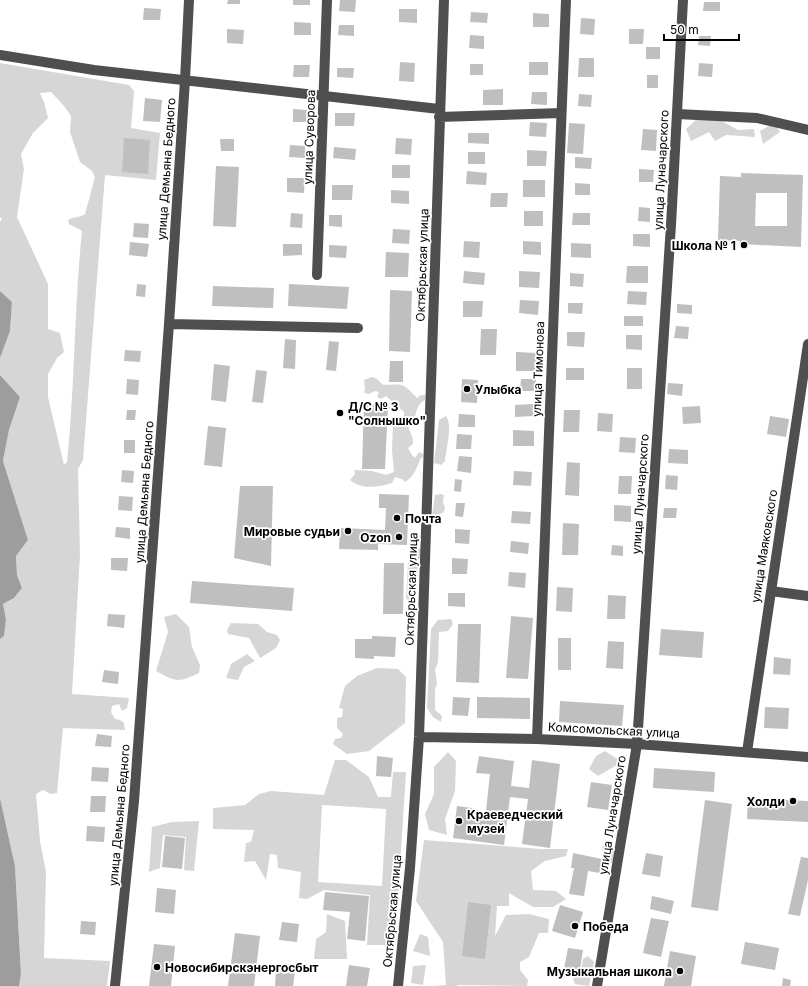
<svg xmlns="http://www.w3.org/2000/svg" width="808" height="986" viewBox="0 0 808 986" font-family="Inter,sans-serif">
<rect width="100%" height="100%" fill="#fff"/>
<path fill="#d6d6d6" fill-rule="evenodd" d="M0,63L129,85L134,91L131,128L160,133L156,180L105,175L83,460L78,469L80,555L72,694L129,698L127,708L122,711L119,704L112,706L111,712L115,719L120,720L124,723L125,730L63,728L57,793L51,794L43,790L36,794L40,841L46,872L44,958L110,961L107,986H19L21,974L15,866L0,798V639L4,636L6,619L3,604L14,598L22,588L17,575L16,556L28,540L3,461L9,430L20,397L0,375V358L10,331L12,302L0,291V222L2,219L0,217ZM51,92L64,106L71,116L70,132L80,162L92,171L95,177L85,214C80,218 74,216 68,220L69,224L82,231C74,308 75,385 67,462L64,465L48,397V374L57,358L64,352L60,333L48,329V284L17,217L24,169L21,154L33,133L48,118L44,102L40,93Z
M697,119H718L738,130L754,129L755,137L726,135L715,141L709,132L691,141L686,129Z
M774,123L780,132L763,144L760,131Z
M372,377L377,379L383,385C404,384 403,383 417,398L421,395H425V400C417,403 416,413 414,421L408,424C409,432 414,437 413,444L408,448L412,455L415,458L419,452L423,454V457L420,459C417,469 413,477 405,482L402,479L395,477L392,483C379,487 361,490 350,480L355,474L354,470L372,471L386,475L394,472L392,451L393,423L398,418L404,419V412L386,396L381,399L377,397L379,392L375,391L369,394L364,393L365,389L364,380Z
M446,416C453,425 446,449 445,461L441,465L434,463L439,420Z
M440,494L444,495L443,502L445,508L443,513L432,516L435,495Z
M417,547L421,550V557L418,560L416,599L410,602L406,598L408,563L412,556V548Z
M176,614L189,627L192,647L200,665L199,673C178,683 176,682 156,671L168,632L164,617Z
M451,619L453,624L448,631L439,632L438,662L435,670L437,683L435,690V710L442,716L441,722L433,717L427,708L431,629L438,620Z
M231,623L258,624L267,632L277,635L280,640L276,648L260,658L249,638L228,634L227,630Z
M247,654L255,661L244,667L238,680L226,678L231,664Z
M377,668L398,669L406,677L405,723L369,751L347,754L333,744L335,739L341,738L343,734L337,728V718L342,717L343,709L339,708L345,686L357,676Z
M605,751L622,762L598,776L589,769L596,756Z
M448,752L456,761L455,791L445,819L447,835L429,830L425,814L434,794V767Z
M335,760H346L369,777L378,797H391L393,772H406L395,945H367L370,895L324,890L307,899L299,898L301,872L278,868L277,855L270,854L266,880L255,861L244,862L246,843L251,842L254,830L213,829V808L245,805L259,794L271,791L324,795ZM322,805L386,809L382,886L318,882Z
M199,821L194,871L184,870L186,837L163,835L160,868L149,872L152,827L172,822Z
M424,840L541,849H568L566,856L545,861L531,871L533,890L556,891L566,899L553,907H533L509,893V906H497L495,936L506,915L529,914L549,919L548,933H539L529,957L520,962V970L528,980L527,986L458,985L457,986H433L446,985L443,942L416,901Z
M602,846L615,847L612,863L604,862Z
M327,914L345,921L347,959H314L316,939L326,932Z
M420,934L428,937L430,956L413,951Z
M588,956L594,962L589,986L575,984L573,979L581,970L583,959Z
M426,965L423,985L411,983L413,966Z"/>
<path fill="#9d9d9d" d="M0,291L12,302L10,331L0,358Z
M0,375L20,397L9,430L3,461L28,540L16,556L17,575L22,588L14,598L3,604L6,619L4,636L0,639Z
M0,798L15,866L21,974L19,986H0Z"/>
<path fill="#bfbfbf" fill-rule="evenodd" d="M228,0H240V4H227Z
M293,0H310V5H293Z
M340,0H356L355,12L339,11Z
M704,2H720V11H703Z
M144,8L161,9L160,20H143Z
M399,9H417V23L399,22Z
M471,12L488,13L487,23L470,22Z
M533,13L549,14V27H533Z
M581,18L595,19L594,35L580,34Z
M294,22L311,23V35H294Z
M339,25H354V36L338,35Z
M227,29L244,30L243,44L227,43Z
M629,29H644L643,44H629Z
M470,35L484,36V49L469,48Z
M699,36H711L710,46L698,45Z
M646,47H660V59H646Z
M579,58H594V77H578Z
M400,62L415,63L414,82L399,81Z
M529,62H548V75H529Z
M699,63L713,64L712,77L698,76Z
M470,64H483V75H470Z
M294,65H310L309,77H293Z
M337,68H354L353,78L337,77Z
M647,75H658V88H647Z
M503,89V105H483V90Z
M532,92H547V105L531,104Z
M579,94L592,95L591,107L578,106Z
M145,98L162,100L160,122L143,121Z
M293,109L307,110L306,122H293Z
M335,113H355L354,126H335Z
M530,122L547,123L546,137L529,136Z
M569,123L585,124L583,154L567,153Z
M643,129L657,130L656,151L641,150Z
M468,133H489V144L468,143Z
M124,138L150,140L148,174L122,172Z
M396,138L412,139L411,155L395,154Z
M220,139H234V151H221Z
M290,145L305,146V158L289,157Z
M334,147L356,149L355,160L333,158Z
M527,150L547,151L546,166H527Z
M468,152H485V164H468Z
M575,157L592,158L591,169L575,168Z
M392,165H410V178H392Z
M216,166L239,167L236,227L213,226Z
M639,169L654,170L653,182H639Z
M467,171L487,173L486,185L466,184Z
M741,173L803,175L801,247L739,244L740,241L718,240L720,176L741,177ZM756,193H787V226H755Z
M287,178H305L304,193L287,192Z
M523,180H545V197H523Z
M575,183L590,184V195H575Z
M332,185H353L352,200H332Z
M391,190L409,191V204L391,203Z
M491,193H508L507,207H490Z
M639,207L650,208V222L638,221Z
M524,211H543V226H524Z
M291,213L303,214L302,228L290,227Z
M573,213H590V225H572Z
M329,215H342V227L329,226Z
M134,223L149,224L148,238L133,237Z
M393,229L410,230L409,244L392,243Z
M633,234H650V247L633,246Z
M464,241L480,242L479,258L463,257Z
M523,241L541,242V255L523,254Z
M130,242L149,244L147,257L129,255Z
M571,243L591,244V258L571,257Z
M283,244H302V255L283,256Z
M329,245L347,246L346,258L329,257Z
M386,252L409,253L408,277H385Z
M627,266H648V283H626Z
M464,271L485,273L484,285L463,283Z
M519,271L540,272L539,288L519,287Z
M570,273L584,274L583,287L570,286Z
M137,284L146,285L145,297L136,296Z
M289,284L349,287L347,309L288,306Z
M213,286L274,288L273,308L212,306Z
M390,290L412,291L410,352L389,351Z
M628,291L647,292L646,305L627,304Z
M520,300L539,301L538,315L519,313Z
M463,301H483L482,317H463Z
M568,303H583L582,314L568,313Z
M677,304L692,305V314L677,313Z
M624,316H643V326H624Z
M676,326L689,327L688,339L674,338Z
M481,329H497L496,355H480Z
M567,332H585L584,347L567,346Z
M626,335H642V350L626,349Z
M285,339L296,340L295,369L283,368Z
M329,341L339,342L336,371L326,370Z
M125,350L141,351L140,362L124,361Z
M516,352L537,353L536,371H516Z
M390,361H403V382H389Z
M214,364L230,366L226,402L211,400Z
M566,368H584V380H566Z
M627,368H642V389H627Z
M256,370L267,371L263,403L252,402Z
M127,379L139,380L138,395L126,394Z
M462,379L478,380L477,403L461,402Z
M521,379H536L535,391H520Z
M668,383L683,384L682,396L667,394Z
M364,404L388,405L385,469H362Z
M533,404L534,416L515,417V405Z
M700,406L701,423L683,424L682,407Z
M127,410H136L135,420H126Z
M564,410H580L579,432H563Z
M598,413L613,414L612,432L597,431Z
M459,414L475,415V427H458Z
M770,416L789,419L786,437L767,434Z
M208,426L226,428L222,467L204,465Z
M513,430L534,431V446H513Z
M457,434L472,435L471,449H456Z
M620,437L636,438L635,453L619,452Z
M124,440H135V453H124Z
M669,449L688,450V464L668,463Z
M459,456L472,457L471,473L457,471Z
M567,462L580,463L579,496L565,495Z
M122,470L134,471L133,483L121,482Z
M514,471L532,472L531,486L513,485Z
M666,475L678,476L677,490L665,489Z
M619,476H632L631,494H618Z
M455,479L462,480L461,492L454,491Z
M240,486H273L271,566L234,558Z
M379,494L409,495L407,545L378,544V550L339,549L340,528L385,530L386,508H379Z
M119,496L133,497L132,511L118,510Z
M456,503H465L463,517L455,516Z
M614,505L631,506V522L614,521Z
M664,508H677L676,518H663Z
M512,511L531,512L530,524L511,523Z
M563,523L579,524L578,555H562Z
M116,527L130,528V539L115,537Z
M455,529L470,530L469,544L455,543Z
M511,541L529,543L528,554L510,552Z
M612,545L623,546V556L611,555Z
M111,558H128L127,571L111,570Z
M452,558L468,559L467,574H452Z
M384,563H404L403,614H383Z
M509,572L526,573L525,588L508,586Z
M192,581L294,588L292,611L190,603Z
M557,587L573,588L572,612L556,611Z
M448,593H465V607L448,606Z
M608,595L626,596L625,619H607Z
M108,614L125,615L124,628L107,626Z
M511,616L533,618L528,679L506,678Z
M458,624H481L479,683L456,682Z
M661,629L704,632L702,658L659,655Z
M372,636L396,637L395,657L374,656V659L355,658V639H372Z
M558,638H571V670H558Z
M608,641L624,642L623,669L606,668Z
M774,657L791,659L790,675L773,674Z
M104,670L119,672L118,684L102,682Z
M453,697L470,698L468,716L452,715Z
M477,697L530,698V719L477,718Z
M560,701L624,705L622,726L559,722Z
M765,707L789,708L788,729L764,728Z
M97,734L112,736L111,747L95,746Z
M377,756L393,758L391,777L376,776Z
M479,756L514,761L511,786L529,788L532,760L560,764L550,848L522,844L528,799L510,797L504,845L453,838L457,806L472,808L470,818L485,820L490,774L476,773Z
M92,767L109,768L108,782L91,781Z
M654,768L715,772L714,792L653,788Z
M591,782L612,785L608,810L587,807Z
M91,796H106L105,812H90Z
M748,798L808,801V822L747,819Z
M705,800L732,804L718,911L691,907Z
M87,826L105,827L104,842L86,841Z
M165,836L185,838L182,869L162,867Z
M573,853L602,859L600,873L588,871L584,896L569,894L574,868H571Z
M646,853L663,856L660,877L642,874Z
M801,857L808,858V880L800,916L788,914Z
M157,888L176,890L174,914L155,912Z
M325,892L369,896L365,941L347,939L350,912L323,910Z
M652,896L674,901L671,914L650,909Z
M468,902L491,905L485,959L462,956Z
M560,905L583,912L575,938L552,931Z
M651,918L669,921L661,957L643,953Z
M81,921L96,922L95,935L80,934Z
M282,922L299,924L297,942L279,940Z
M235,933L260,936L254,986H228Z
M745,942L779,948L775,970L741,964Z
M154,944L175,946L171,986H149Z
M568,948L583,950L579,976L563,974Z
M670,951L696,956L691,986H664Z
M349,965L370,968L367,986H346Z
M276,970L295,971L293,986H275Z
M783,978L791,980L790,986H782Z"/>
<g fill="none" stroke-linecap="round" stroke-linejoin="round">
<path stroke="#4f4f4f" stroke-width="10" d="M0,55L94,70L439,109
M677,114L757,118L808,130
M439,117L561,113
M317,275L327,0
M169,324L358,328
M771,591L808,596
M419,737L537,739L637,744L808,757
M537,739L566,0
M747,752L808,344
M115,986L134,801L169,324L185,80L189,0
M398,986L410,868L419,737L444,0
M597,986L637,744L671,225L683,0"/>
</g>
<g fill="#000" stroke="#fff" stroke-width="1.5">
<circle cx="744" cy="245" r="4"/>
<circle cx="467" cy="389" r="4"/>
<circle cx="340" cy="413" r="4"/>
<circle cx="397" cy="518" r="4"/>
<circle cx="348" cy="531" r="4"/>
<circle cx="399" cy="537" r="4"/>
<circle cx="793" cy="801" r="4"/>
<circle cx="459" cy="821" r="4"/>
<circle cx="575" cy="926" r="4"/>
<circle cx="157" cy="967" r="4"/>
<circle cx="680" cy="971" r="4"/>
</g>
<g text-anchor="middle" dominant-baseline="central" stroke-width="3.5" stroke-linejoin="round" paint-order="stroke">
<g font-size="12" fill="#000" stroke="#fff">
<text transform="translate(309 137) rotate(-88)">улица Суворова</text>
<text transform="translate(166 169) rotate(-86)">улица Демьяна Бедного</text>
<text transform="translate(661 170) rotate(-87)">улица Луначарского</text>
<text transform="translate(422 265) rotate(-88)">Октябрьская улица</text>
<text transform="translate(538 369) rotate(-88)">улица Тимонова</text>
<text transform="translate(144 492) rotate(-86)">улица Демьяна Бедного</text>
<text transform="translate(640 494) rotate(-86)">улица Луначарского</text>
<text transform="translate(764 546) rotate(-81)">улица Маяковского</text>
<text transform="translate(411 589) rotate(-88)">Октябрьская улица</text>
<text transform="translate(614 730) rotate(3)">Комсомольская улица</text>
<text transform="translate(119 815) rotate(-85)">улица Демьяна Бедного</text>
<text transform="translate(612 815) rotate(-81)">улица Луначарского</text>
<text transform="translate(392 911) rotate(-85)">Октябрьская улица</text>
</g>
<g font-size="12" font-weight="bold" fill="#000" stroke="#fff" text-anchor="start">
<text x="736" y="245" text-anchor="end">Школа № 1</text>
<text x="475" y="389">Улыбка</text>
<text x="348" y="406">Д/С № 3<tspan x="348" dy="14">"Солнышко"</tspan></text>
<text x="405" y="518">Почта</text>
<text x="340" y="531" text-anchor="end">Мировые судьи</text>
<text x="391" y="537" text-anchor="end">Ozon</text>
<text x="785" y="801" text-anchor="end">Холди</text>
<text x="467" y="814">Краеведческий<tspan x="467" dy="14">музей</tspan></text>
<text x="583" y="926">Победа</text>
<text x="165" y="967">Новосибирскэнергосбыт</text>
<text x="672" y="971" text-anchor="end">Музыкальная школа</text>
</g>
</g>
<path d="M664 34v6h75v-6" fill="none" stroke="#000000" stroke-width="2"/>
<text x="670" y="34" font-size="12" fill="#000000" stroke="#ffffff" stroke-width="3" paint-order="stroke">50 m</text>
</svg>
